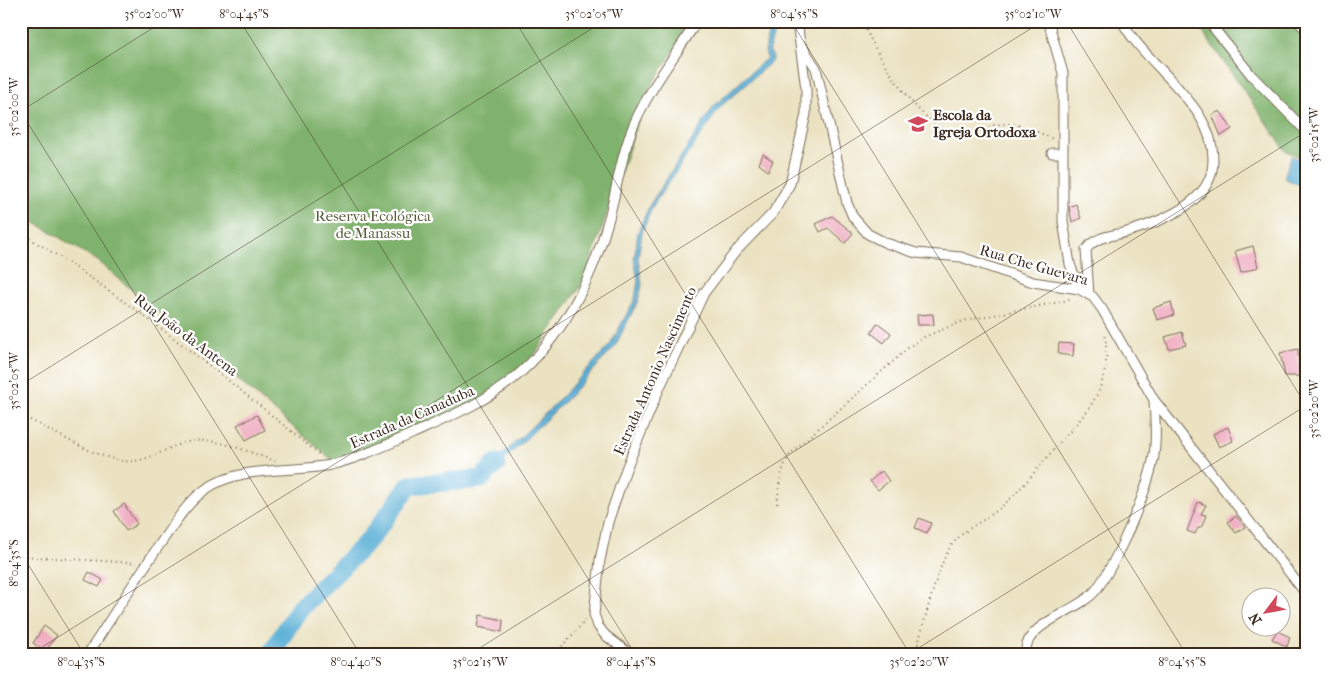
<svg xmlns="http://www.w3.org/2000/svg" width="1328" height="675" viewBox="0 0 1328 675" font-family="'IM FELL French Canon',serif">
<rect width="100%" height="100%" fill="#fff"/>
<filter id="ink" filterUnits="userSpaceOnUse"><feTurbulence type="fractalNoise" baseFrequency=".02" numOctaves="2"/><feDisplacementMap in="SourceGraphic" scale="10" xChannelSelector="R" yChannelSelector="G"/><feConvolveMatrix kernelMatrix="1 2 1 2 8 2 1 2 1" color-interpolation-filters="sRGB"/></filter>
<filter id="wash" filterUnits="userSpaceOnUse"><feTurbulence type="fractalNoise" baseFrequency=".0096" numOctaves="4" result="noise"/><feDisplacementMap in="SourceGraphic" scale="20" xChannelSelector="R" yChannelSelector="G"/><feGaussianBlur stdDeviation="1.12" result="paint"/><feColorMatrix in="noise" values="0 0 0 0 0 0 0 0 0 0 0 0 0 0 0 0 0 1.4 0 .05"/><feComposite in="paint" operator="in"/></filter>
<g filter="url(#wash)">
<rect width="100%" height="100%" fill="#ebe2c1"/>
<path fill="#7fb26c" stroke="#5d6e45" d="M21,21H693L649,89L584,281L535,354L510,377L479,400L410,432L355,454L332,460L98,261L21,214Z
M1195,21H1307V160L1286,151Z"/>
<path fill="#58aed5" stroke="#4a6c7a" d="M770,21H774L775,30L769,50L773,57L771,62L720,107L652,207L642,233L638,258L642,285L638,301L614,348L562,404L481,482L479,477L550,409L610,345L635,299L638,280L634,259L638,232L649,206L714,106L767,58L765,51Z
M1291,156L1307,162V189L1284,178Z"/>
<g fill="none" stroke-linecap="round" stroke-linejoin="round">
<path stroke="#58aed5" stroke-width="19" d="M271,654L299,609L369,540L410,485L481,479L497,463"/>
</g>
<g id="blocks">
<path fill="#f0adc2" d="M1220,111L1232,129L1221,136L1212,115Z
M763,154L773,161L768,171L759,164Z
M1076,204L1081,218L1072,222L1069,207Z
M832,216L853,233L845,243L828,228L820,232L816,224Z
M1253,246L1258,267L1241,273L1235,251Z
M1171,302L1174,315L1157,320L1153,308Z
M933,314L934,325H918L917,315Z
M878,323L891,333L884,343L871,333Z
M1182,332L1186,345L1169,349L1165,337Z
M1059,343L1074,344L1073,356L1058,354Z
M1298,349L1299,376H1285L1280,353Z
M257,415L265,430L246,440L237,425Z
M1228,427L1233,441L1219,447L1213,434Z
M882,471L889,481L878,490L870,481Z
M1198,502L1206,505L1201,514L1206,515L1202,526L1198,528L1195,534L1187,531Z
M124,504L137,524L126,531L114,511Z
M1236,516L1245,527L1236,533L1228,522Z
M919,518L931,523L927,533L915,528Z
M89,572L103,580L99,587L85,580Z
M480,615L503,620L502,632L478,627Z
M44,626L57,635L45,652L33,643Z
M1277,631L1290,637L1287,647L1272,639Z"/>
</g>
</g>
<g filter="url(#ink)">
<use href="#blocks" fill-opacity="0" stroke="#796a57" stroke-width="1"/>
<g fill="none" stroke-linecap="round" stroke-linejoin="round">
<defs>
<path id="minor" d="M1048,21L1063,73V221L1070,264L1079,289
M1208,21L1252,76L1307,132
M1297,21L1307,30
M801,45L816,68L847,203L853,217L868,234L886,243L916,253L961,257L1033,282L1079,289L1093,297L1102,309L1154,400L1307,595
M1052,153H1062
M1089,295L1086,250C1095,236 1112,236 1127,232C1157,223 1206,205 1212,170C1223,109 1146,68 1122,21
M88,654C111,618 134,582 158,547C172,527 186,503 206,489C241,465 290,473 330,465C360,458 386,445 414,433C449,417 483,403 513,379C562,339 593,278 609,218C617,187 622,152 635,122C651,86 676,55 697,21
M630,654L605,635L598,626L594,614L600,560L608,522L626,469L659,389L704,293L736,251L773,213L790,184L806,114V89L797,21
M1026,654C1022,623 1079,612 1096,590C1116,564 1146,494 1153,461C1157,441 1155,420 1154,400"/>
</defs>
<use href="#minor" stroke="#796a57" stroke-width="11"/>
<path stroke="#796a57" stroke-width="2" stroke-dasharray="1 4" stroke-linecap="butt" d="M862,21C877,56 921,132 962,135C973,135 981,130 991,126C1013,119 1033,130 1053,139
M21,233C41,246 63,258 82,272C165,329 244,392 321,456
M21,416C55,430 87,455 123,461C149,464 169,444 193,441C220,438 250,453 275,461
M777,504C779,486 780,470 790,454L909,347L924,337L963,321L1064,301L1072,298
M21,556L136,563
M481,654H482
M555,654L586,620
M915,654C924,625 936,569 951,546C962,530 984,521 999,509C1018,493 1033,474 1048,456C1083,415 1113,394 1105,334"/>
<use href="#minor" stroke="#fff" stroke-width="9"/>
</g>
</g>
<path fill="none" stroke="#3b2a1e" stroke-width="1" stroke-opacity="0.45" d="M240,21L635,654M515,21L910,654M791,21L1186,654M1066,21L1307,407M21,111L164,21M21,112L360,654M21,385L604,21M21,553L84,654M31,654L1043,21M470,654L1307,131M909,654L1307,405"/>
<defs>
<symbol id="school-bare" viewBox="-9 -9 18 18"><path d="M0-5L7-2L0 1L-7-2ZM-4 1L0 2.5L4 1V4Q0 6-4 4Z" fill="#d1495b" stroke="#fff" stroke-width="2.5" paint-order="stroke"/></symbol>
</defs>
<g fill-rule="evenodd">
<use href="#school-bare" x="904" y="110" width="28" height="28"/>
</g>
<g text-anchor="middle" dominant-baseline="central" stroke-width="4.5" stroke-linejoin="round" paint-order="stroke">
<g font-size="15" font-weight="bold" fill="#3b2a1e" stroke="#fff" text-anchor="start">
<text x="933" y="115">Escola da<tspan x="933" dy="17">Igreja Ortodoxa</tspan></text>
</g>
<g font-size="15" fill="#595c3a" stroke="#fff">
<text x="373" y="216">Reserva Ecológica<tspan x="373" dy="17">de Manassu</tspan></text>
</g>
<g font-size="15" fill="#3b2a1e" stroke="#fff">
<text transform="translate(1034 265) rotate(16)">Rua Che Guevara</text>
<text transform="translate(186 335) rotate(37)">Rua João da Antena</text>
<text transform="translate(655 371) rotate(-66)">Estrada Antonio Nascimento</text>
<text transform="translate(412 417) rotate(-24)">Estrada da Canaduba</text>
</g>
</g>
<rect width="1328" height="675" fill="none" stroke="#fff" stroke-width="55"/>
<g transform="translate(1266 612) rotate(238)"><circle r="24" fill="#ffffff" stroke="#b1aaa5"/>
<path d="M0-4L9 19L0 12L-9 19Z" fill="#d1495b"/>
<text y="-8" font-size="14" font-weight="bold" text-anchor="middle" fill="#3b2a1e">N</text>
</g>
<rect x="28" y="28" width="1272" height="620" fill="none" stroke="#3b2a1e" stroke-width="2"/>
<g font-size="12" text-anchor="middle" fill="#3b2a1e">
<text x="154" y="18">35°02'00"W</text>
<text x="244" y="18">8°04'45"S</text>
<text x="594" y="18">35°02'05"W</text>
<text x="794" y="18">8°04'55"S</text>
<text x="1033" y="18">35°02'10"W</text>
<text transform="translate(14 107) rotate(-90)" y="4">35°02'00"W</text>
<text transform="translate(1314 135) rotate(-90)" y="4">35°02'15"W</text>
<text transform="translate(14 381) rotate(-90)" y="4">35°02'05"W</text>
<text transform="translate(1314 409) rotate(-90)" y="4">35°02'20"W</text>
<text transform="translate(14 563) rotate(-90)" y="4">8°04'35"S</text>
<text x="81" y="666">8°04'35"S</text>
<text x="356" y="666">8°04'40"S</text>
<text x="480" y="666">35°02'15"W</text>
<text x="631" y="666">8°04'45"S</text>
<text x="919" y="666">35°02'20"W</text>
<text x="1182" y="666">8°04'55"S</text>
</g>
</svg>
